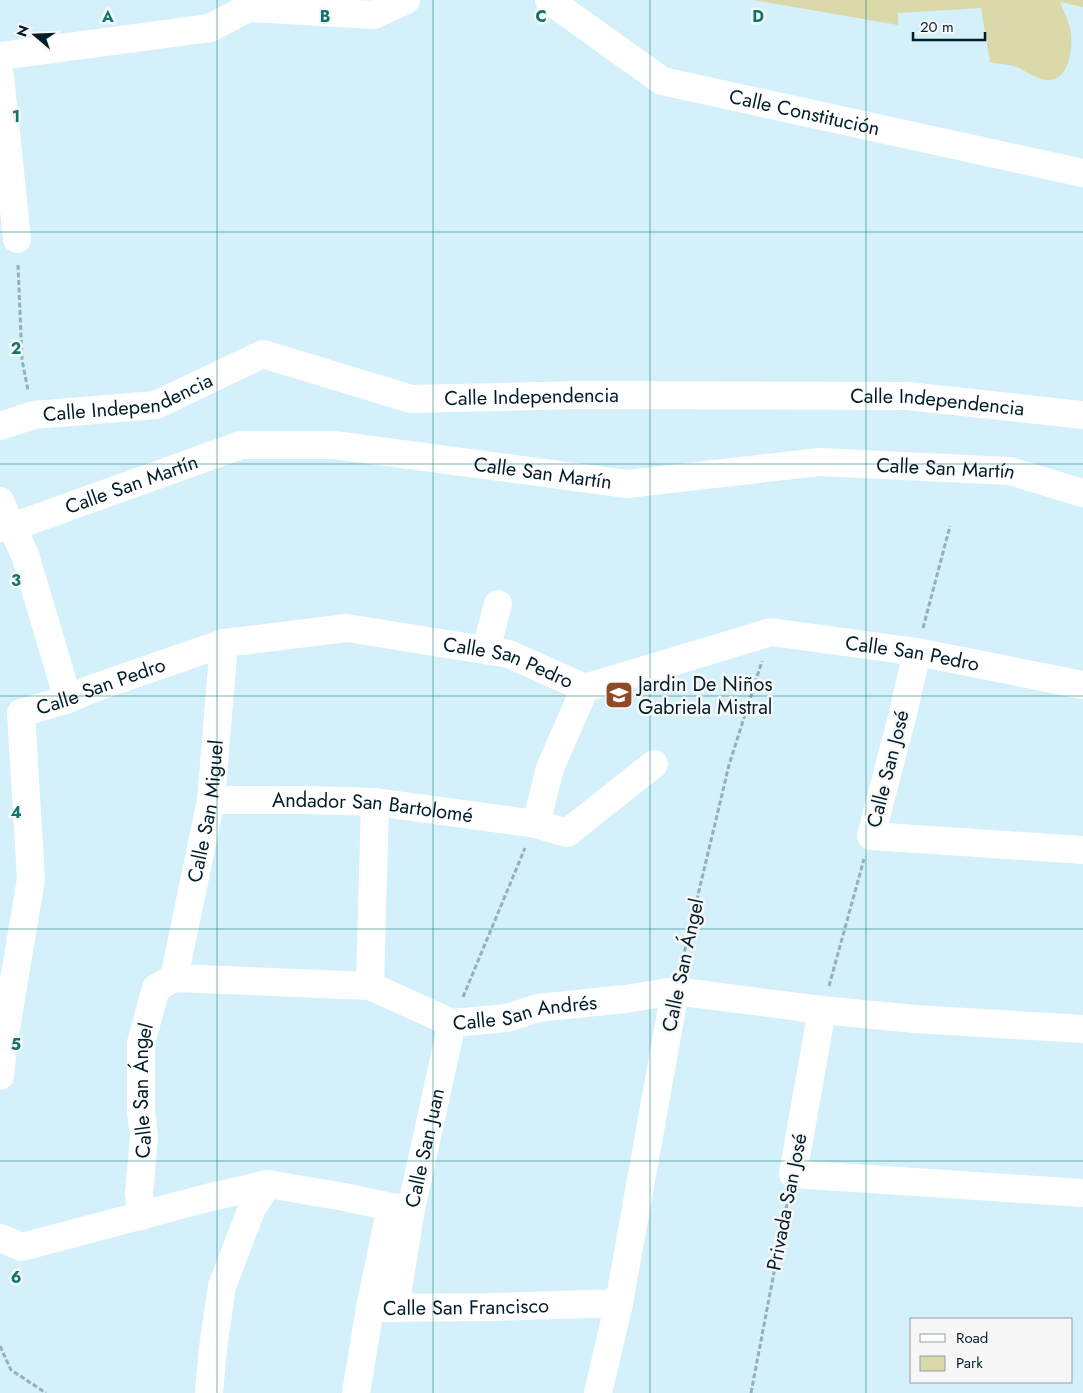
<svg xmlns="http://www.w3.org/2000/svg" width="1083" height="1393" viewBox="0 0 1083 1393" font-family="Jost,sans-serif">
<rect width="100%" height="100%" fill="#d3f0fb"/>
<path fill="#dbd8a9" d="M753,0H1083V7L1060,2C1064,13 1071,24 1071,35C1073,53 1067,86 1042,79C1034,77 1025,71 1017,67C1009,64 999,64 990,62L981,8L898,13V25Z"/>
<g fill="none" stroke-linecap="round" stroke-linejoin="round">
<path stroke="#93b0bb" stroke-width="3" stroke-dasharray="5 2.5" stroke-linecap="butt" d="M18,265L22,360L28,390
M923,628L950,526
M681,966L729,765L762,661
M829,986L864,859
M463,997L525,848
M0,1346L11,1370L46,1393
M751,1393L788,1199"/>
<g stroke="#fff" stroke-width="28">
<path id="s1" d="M549,0L662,81L1083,173"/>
<path d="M0,56L210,28L248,8L374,15L406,0"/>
<path d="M0,76L17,239"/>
<path id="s2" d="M0,426L34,415L156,405L263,354L411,399L580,395L908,396L1083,415"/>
<path d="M0,501L25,555L68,699"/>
<path id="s3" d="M0,528L12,527L241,445H334L627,484L819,462L1010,471L1083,493"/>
<path d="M486,650L498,604"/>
<path d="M917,652L902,717L871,836L1083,850"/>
<path id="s4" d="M211,800H307L375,802L536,824L567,833L654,764"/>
<path d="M536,824L550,768L585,688"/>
<path id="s5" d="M174,978L370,986L452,1023L507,1018L538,1008L625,999L675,991L822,1010L915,1019L1083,1029"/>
<path id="s6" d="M174,978L211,800L224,643"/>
<path d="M370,986L375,802"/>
<path d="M822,1010L793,1174L1083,1193"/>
<path id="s7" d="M0,1076L3,1046L31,879L21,713L68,699L94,688L224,643L347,628L509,654L585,688L771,632L917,652L1083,685"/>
<path id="s8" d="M142,1216L139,1194L144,1136L141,1113V1043L156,988L174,978"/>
<path d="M0,1238L22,1247L207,1198L268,1184L344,1197L391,1207"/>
<path id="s9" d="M370,1308L493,1307L619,1303"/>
<path d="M395,1308L411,1209"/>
<path d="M209,1393L213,1348L222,1286L252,1208L268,1184"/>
<path id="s10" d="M356,1393L370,1308L391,1207L411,1209L452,1023"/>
<path d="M598,1393L619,1303L675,991"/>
</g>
</g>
<path fill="none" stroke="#0f766e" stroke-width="1" stroke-opacity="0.55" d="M217,0V1393M433,0V1393M650,0V1393M866,0V1393M0,232H1083M0,464H1083M0,696H1083M0,929H1083M0,1161H1083"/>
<defs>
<symbol id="school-square" viewBox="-11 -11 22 22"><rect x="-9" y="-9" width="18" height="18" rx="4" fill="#914928" stroke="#f7f7f7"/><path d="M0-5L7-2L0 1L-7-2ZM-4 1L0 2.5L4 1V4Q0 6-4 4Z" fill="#fff"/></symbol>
</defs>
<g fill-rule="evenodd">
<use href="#school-square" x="603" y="679" width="32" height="32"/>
</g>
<g text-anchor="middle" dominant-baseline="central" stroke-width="5" stroke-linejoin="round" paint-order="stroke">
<g font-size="20" fill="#001d28" stroke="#f7f7f7">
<text stroke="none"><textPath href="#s1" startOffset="285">Calle Constitución</textPath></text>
<text stroke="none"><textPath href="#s2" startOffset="132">Calle Independencia</textPath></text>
<text stroke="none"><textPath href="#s2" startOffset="552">Calle Independencia</textPath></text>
<text stroke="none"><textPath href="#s2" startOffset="958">Calle Independencia</textPath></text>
<text stroke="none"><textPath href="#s3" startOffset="964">Calle San Martín</textPath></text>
<text stroke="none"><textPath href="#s3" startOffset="559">Calle San Martín</textPath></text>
<text stroke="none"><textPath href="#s3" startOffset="139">Calle San Martín</textPath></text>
<text stroke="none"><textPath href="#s7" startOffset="1289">Calle San Pedro</textPath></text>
<text stroke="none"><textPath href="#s7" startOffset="870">Calle San Pedro</textPath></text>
<text stroke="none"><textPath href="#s7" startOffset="450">Calle San Pedro</textPath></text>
<text transform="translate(888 769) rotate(-76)">Calle San José</text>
<text stroke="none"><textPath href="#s4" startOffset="162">Andador San Bartolomé</textPath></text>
<text stroke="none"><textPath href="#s6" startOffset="170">Calle San Miguel</textPath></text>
<text transform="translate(683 965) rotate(-78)">Calle San Ángel</text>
<text stroke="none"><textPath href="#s5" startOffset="360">Calle San Andrés</textPath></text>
<text stroke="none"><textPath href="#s8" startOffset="126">Calle San Ángel</textPath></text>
<text stroke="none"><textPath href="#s10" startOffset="272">Calle San Juan</textPath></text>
<text transform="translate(787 1202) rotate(-79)">Privada San José</text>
<text stroke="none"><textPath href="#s9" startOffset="96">Calle San Francisco</textPath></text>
</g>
<g font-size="20" fill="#001d28" stroke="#f7f7f7" text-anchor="start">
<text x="638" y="684">Jardin De Niños<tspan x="638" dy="23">Gabriela Mistral</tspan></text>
</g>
</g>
<g font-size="16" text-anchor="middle" font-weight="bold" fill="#0f766e" stroke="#f7f7f7" stroke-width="5" stroke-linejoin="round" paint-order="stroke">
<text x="108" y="22">A</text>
<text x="325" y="22">B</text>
<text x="541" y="22">C</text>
<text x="758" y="22">D</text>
<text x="16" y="122">1</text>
<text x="16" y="354">2</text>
<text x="16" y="586">3</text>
<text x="16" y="818">4</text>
<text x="16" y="1050">5</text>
<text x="16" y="1283">6</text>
</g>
<rect x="910" y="1318" width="162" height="65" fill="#f7f7f7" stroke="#94a0a4"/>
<rect x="920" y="1334" width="25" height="8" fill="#ffffff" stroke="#94a0a4"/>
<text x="956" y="1343" font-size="15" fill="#001d28">Road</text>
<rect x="920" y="1356" width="25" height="15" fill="#dbd8a9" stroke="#94a0a4"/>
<text x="956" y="1368" font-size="15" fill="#001d28">Park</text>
<g transform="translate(35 35) rotate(289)" stroke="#f7f7f7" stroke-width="4" paint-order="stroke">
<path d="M0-4L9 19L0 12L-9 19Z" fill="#001d28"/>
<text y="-8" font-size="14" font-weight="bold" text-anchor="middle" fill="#001d28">N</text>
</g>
<path d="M913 32v8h72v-8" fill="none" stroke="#001d28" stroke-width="2.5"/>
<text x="920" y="32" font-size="15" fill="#001d28" stroke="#f7f7f7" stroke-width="4" paint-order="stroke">20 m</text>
</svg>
